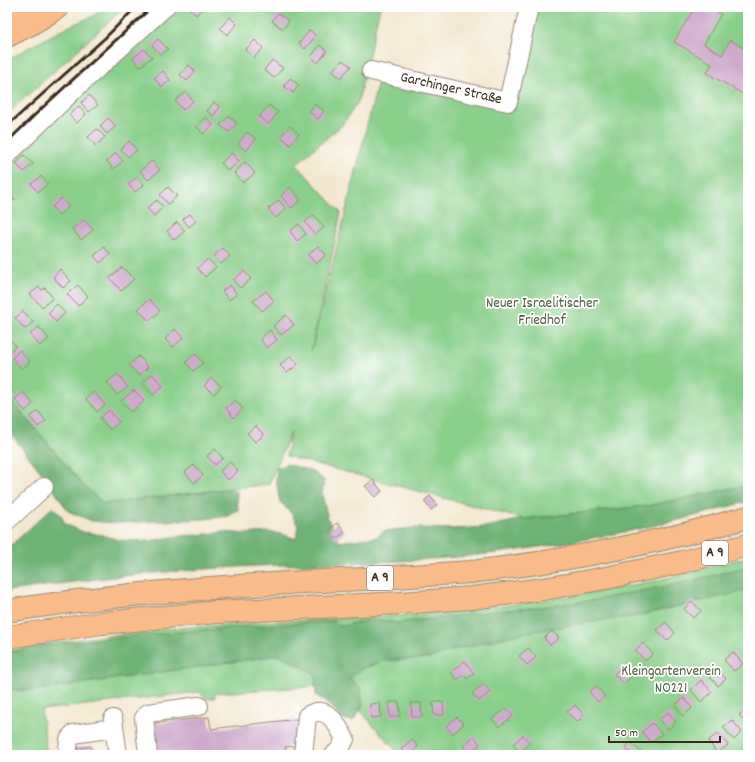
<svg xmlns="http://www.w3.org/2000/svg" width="755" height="762" viewBox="0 0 755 762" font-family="Dekko,sans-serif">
<rect width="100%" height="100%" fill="#fff"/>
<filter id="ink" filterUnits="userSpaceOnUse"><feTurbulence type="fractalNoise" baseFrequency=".025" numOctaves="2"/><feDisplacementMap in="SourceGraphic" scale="8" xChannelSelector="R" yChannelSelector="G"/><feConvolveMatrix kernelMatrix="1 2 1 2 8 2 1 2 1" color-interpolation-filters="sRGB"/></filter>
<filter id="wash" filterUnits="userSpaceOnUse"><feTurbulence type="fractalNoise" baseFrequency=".012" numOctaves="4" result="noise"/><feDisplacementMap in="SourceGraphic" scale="16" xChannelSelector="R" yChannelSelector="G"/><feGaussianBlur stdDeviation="0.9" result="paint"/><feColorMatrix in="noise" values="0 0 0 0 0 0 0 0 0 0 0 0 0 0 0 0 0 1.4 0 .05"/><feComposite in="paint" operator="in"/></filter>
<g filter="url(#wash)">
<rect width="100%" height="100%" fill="#f3e7cf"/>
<path fill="#89cf89" stroke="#627c54" d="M104,7H125L7,114V61L26,49L68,27L93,16Z
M176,7H380L367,62L358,102L342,125L296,164L341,213L311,351L378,82L514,110L539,7H741L748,12V485L647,506L523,519L286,456L291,432L269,484L104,504L82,484L7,395V168L56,117L111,68Z
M748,557V747L738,755H400L337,685L215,693V698L206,699L199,692L41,710L47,755H7V651L42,644L153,630L281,621L414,615L494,607L560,598L655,581Z"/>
<path fill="#6eb275" stroke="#546e4a" d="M7,395L82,484L104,504L226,489L237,492L238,510L228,516L205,519L116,523L92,521L68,511L47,480L7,429Z
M287,464L312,471L324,480L322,494L328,519L339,542L377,537L384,531L413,528L454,529L486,527L523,519L647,506L748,485V501C689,519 629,532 569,542C541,547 514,551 487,554C409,563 331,563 254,566C199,569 144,573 89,580C62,583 34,588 7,591V549L53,507L61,515L65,524L83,532L102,535L119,540L149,541L178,536L198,535L224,532L246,534L268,532L282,534L296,539L298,526L292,514L280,502L276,480L277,468Z
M748,566V589L736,593L637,616L589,622L528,632L456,649L430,658L383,661L362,669L350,678L360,688L363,705L353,721L342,719L332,707L316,695L315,674L280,655L37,690H7V653L47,645L121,637L242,627L335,621L341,626L356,623L368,620H382L396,623L494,611L540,607L595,600L686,582L715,575Z"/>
<g id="blocks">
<path fill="#cfa9cc" d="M190,7H204L196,15L189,8Z
M695,7H708L721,14L704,44L722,55L730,40L748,51V97L707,73L712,64L674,42Z
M278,13L289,21L283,29L272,21Z
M230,17L237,24L227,35L220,28Z
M310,30L316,36L305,49L299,43Z
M158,39L168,49L161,55L152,45Z
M255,40L263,48L254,58L245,50Z
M320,45L327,51L318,63L311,57Z
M144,49L152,57L140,67L133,58Z
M272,60L283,68L274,78L264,70Z
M342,60L351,66L341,78L332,71Z
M189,65L195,71L187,81L180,75Z
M163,71L170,80L162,87L154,78Z
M290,78L299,85L293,93L284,86Z
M186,92L193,101L183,110L175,101Z
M89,95L98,105L89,112L81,103Z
M214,102L220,107L213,116L207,111Z
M315,104L324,111L318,119L309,112Z
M269,105L278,112L269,124L259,117Z
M79,106L86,114L77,123L69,115Z
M229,116L237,123L229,132L220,125Z
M206,117L213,125L203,134L196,126Z
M108,118L116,126L107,134L100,126Z
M290,126L299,134L290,145L281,136Z
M97,129L105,137L96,146L88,137Z
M247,132L256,139L246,151L238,144Z
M129,141L137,150L128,157L121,149Z
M116,153L123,161L113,169L107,161Z
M232,153L239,161L228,171L221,163Z
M24,155L33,164L24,172L16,164Z
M152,161L160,170L148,180L140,171Z
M245,162L255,173L243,183L234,173Z
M41,176L48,184L38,192L31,184Z
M137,177L144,185L135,192L128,184Z
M168,187L177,196L168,204L160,195Z
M290,187L301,200L291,208L281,196Z
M7,190L15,199L7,206Z
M61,198L69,207L59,215L52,207Z
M157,200L163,207L154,216L147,208Z
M279,200L286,209L276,218L268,209Z
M190,214L196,221L189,227L183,219Z
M314,215L324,227L315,235L305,222Z
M84,220L93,230L81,240L72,229Z
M177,222L185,231L174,240L167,231Z
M299,224L306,234L297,241L290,231Z
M318,246L326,255L316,264L308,255Z
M104,247L110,254L100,263L94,256Z
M223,248L230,256L221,264L214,256Z
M208,259L216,267L205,277L197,268Z
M122,267L134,279L121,291L110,278Z
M60,269L71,281L63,288L53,277Z
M244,271L251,279L240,288L233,280Z
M78,285L88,296L78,306L67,294Z
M230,285L237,294L229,300L222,291Z
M39,287L42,290L45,288L53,298L42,307L30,294Z
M266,291L274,301L262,311L253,301Z
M149,299L160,311L149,321L138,309Z
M57,304L65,313L56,322L48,313Z
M23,311L33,322L25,329L15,318Z
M286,315L294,325L281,335L273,326Z
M39,327L49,339L40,346L30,334Z
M175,329L183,338L173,347L165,339Z
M270,330L277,340L267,348L260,339Z
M7,336L16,346L8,353L7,352Z
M20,350L30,362L22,369L12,358Z
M195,354L203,363L193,371L186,362Z
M139,356L148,367L139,376L129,365Z
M291,356L298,364L287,373L280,365Z
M118,374L128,387L117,395L107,382Z
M152,374L163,386L153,395L142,383Z
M211,378L221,386L214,394L204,386Z
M134,390L144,401L131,412L121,401Z
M23,392L33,404L25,411L15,399Z
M94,392L105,405L97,412L86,399Z
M235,400L243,409L234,418L226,408Z
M109,410L119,422L110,430L100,418Z
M38,411L46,421L38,427L30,417Z
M256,426L264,435L255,442L247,433Z
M215,449L223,458L215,465L207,456Z
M230,462L238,471L228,480L220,471Z
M194,465L203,475L194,483L185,472Z
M373,480L382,491L375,497L365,486Z
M430,496L437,505L431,510L424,501Z
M337,523L345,532L336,539L329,530Z
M692,601L701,611L693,618L684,609Z
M666,622L675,633L667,641L657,630Z
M552,631L559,638L550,645L544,638Z
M643,643L653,654L645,661L635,650Z
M528,648L536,657L527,665L519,656Z
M733,652L743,664L734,671L724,660Z
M465,661L474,674L467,679L464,675L457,680L451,672Z
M623,665L633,675L624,684L614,674Z
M716,668L726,679L718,686L708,675Z
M701,680L712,692L701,702L691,690Z
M484,684L490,692L479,701L472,693Z
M596,686L605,696L598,702L589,692Z
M684,698L692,708L683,716L675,705Z
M389,702H399L400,716L390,717Z
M433,702H443L444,715H434Z
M380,703L381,717L371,718L370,704Z
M411,703H421L422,717H412Z
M575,705L584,715L577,722L567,712Z
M748,707V724L739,715Z
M506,708L513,716L499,727L492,719Z
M668,712L676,722L668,730L659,720Z
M209,717L211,729L297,719L300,745L285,747L286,755H152L148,724Z
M457,717L464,724L453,734L446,726Z
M732,720L742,732L734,740L723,727Z
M652,723L662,734L651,742L642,732Z
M718,733L728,745L717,753L708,741Z
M523,735L530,743L520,752L513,744Z
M474,736L480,744L469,753L463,746Z
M412,739L418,747L408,755H406L401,749Z
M631,742L642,753L640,755H633L625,748Z
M91,746L92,755H50L49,752Z"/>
</g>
</g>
<g filter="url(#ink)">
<use href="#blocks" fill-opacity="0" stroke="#978876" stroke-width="1"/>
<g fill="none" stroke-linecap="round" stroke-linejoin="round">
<defs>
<g id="minor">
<path id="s1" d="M371,71L508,102L529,7"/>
<path d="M7,155L77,87L165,7"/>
<path d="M7,521L44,487"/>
<path d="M113,719L118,755"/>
<path d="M68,749L69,740L73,734L114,728"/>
<path d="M148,755L144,718L148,713L199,706"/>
<path d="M303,755L307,716C327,703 337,724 345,739L340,749L334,755"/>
</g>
<path id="major" d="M7,22L23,7
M7,36L31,24L58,7"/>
<path id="highway" d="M7,611C105,595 204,588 303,582C344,580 385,578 426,575C441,574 457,573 471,572C565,561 658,543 748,517
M7,637L102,623L217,612L401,603L471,598L544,589L606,578L682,562L748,545"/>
</defs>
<use href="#minor" stroke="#978876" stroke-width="20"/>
<use href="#major" stroke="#978876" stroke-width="24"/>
<use href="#highway" stroke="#978876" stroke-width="24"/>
<use href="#minor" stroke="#fff" stroke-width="18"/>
<use href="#major" stroke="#f9bc8a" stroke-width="22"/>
<use href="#highway" stroke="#f9bc8a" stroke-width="22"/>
<path stroke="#3b2a1e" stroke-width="3" d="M7,126L105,38L136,7
M7,142L42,108L152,7"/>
</g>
</g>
<g text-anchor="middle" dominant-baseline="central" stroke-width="3.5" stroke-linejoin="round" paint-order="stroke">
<g fill="#fff" stroke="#766a62" stroke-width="1">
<rect x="702" y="541" width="26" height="24" rx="3"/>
<rect x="367" y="566" width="26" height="24" rx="3"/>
</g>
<g font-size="14" font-weight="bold" fill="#3b2a1e">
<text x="715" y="553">A 9</text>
<text x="380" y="578">A 9</text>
</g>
<g font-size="15" fill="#3b2a1e" stroke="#fff">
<text stroke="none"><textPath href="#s1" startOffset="82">Garchinger Straße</textPath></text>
</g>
<g font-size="15" fill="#525c3e" stroke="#fff">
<text x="542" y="304">Neuer Israelitischer<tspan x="542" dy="17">Friedhof</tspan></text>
<text x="671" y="672">Kleingartenverein<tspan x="671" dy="17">NO221</tspan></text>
</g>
</g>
<rect width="755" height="762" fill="none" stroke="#fff" stroke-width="24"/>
<path d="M609 736v6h111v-6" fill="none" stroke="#3b2a1e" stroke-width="2"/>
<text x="615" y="736" font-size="12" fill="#3b2a1e" stroke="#ffffff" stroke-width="3" paint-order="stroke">50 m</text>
</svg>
